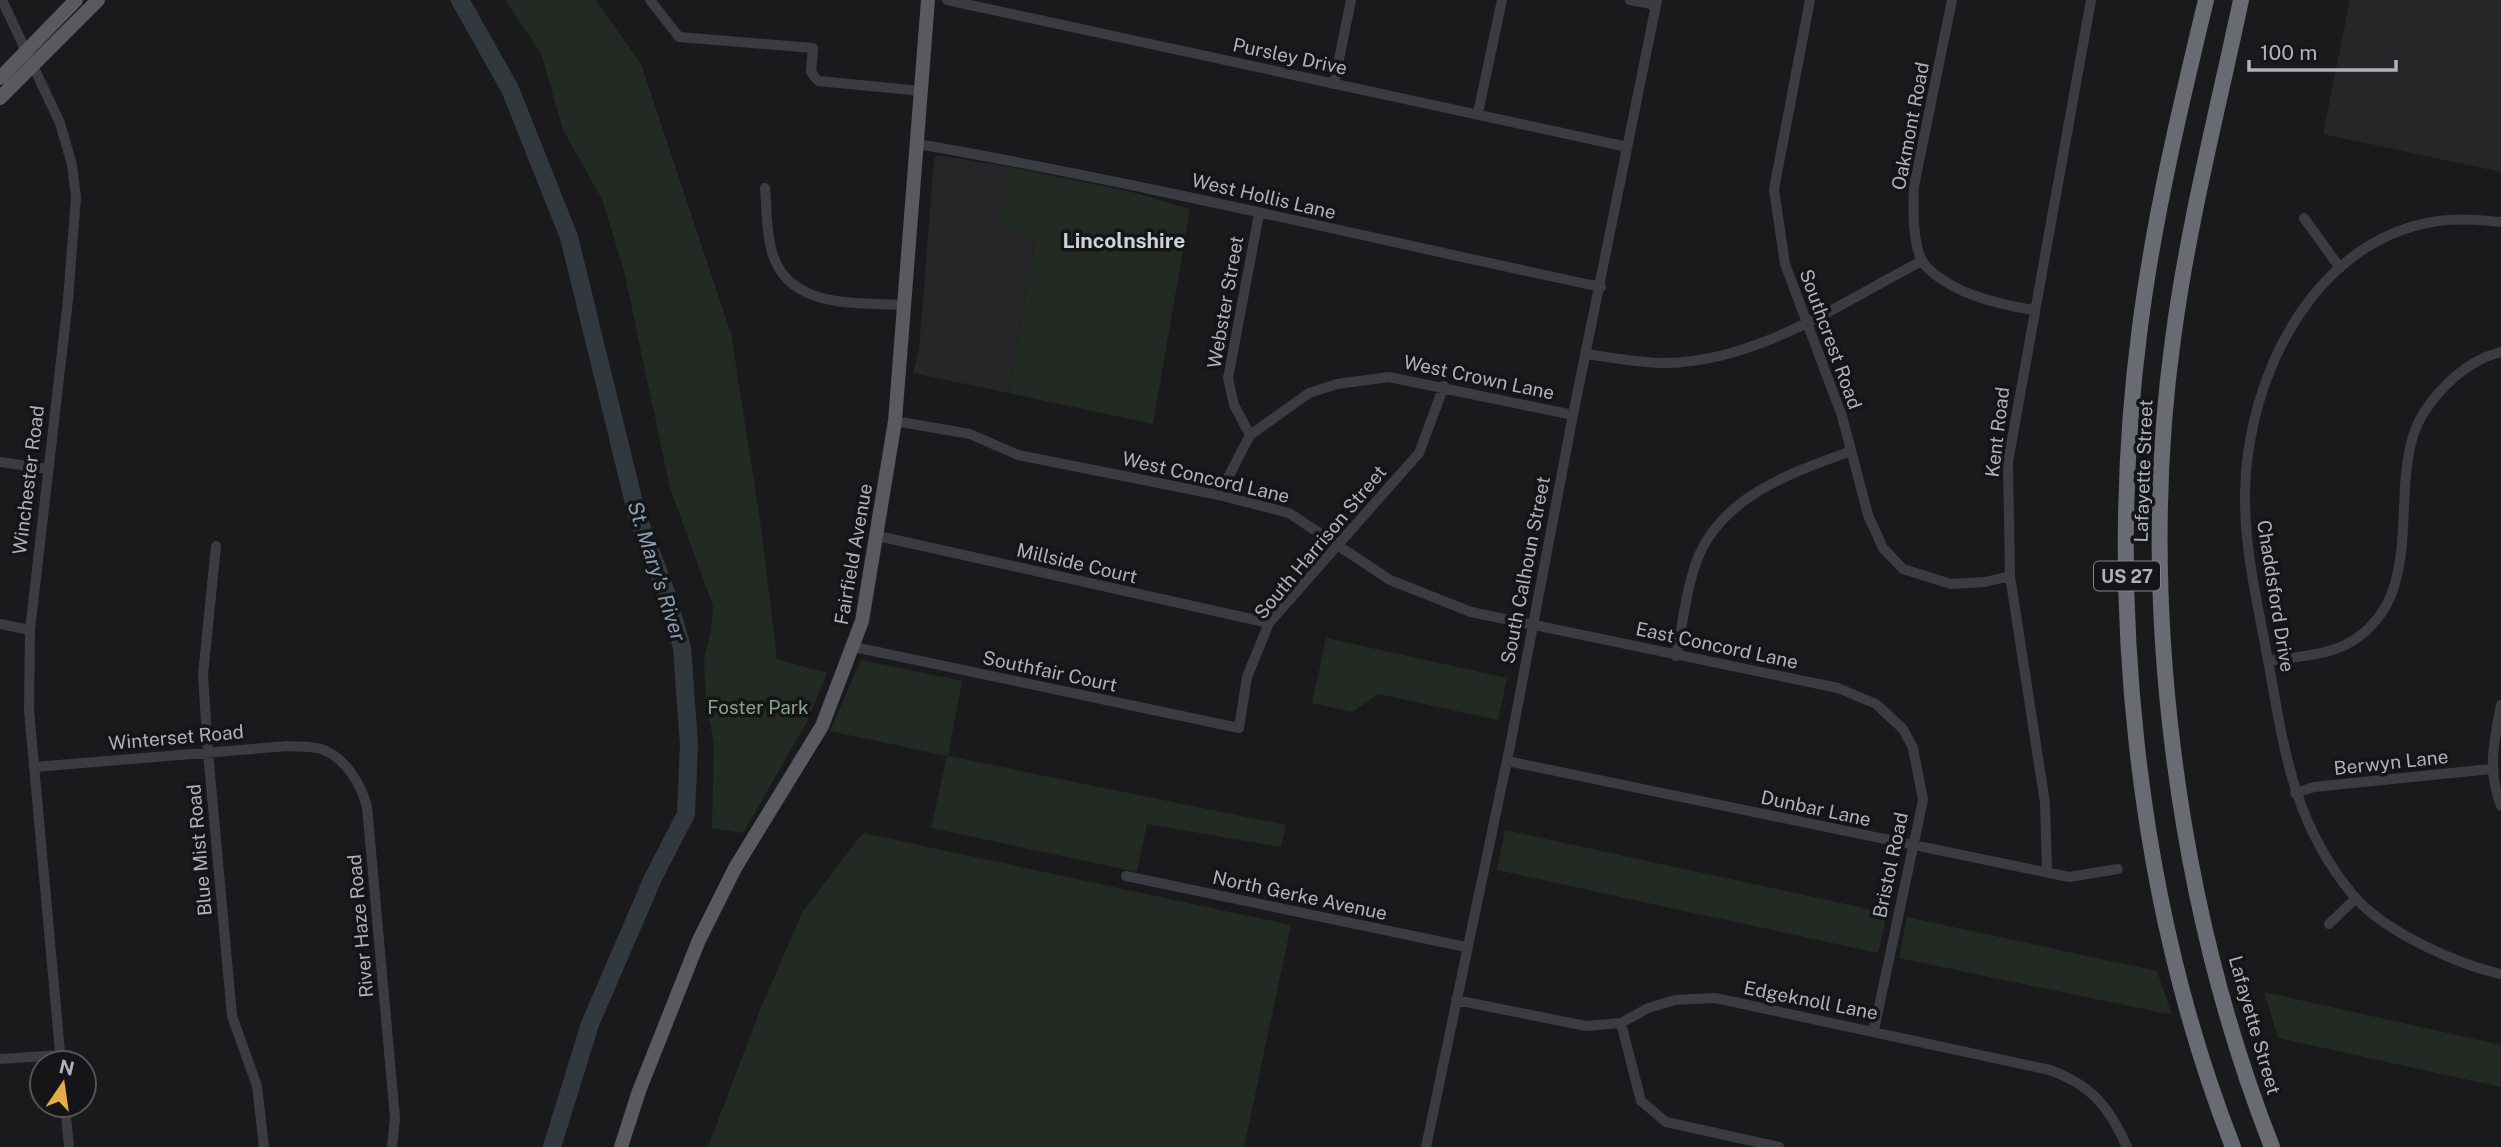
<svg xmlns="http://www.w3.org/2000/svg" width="2501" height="1147" viewBox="0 0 2501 1147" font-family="'Public Sans',sans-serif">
<rect width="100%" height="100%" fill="#1a1a1c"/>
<path fill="#262629" d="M2350,0H2501V172L2323,134Z
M938,155L1010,167L999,228L1036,235L1008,393L913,373L919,350L934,159Z"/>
<path fill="#222a23" d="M505,0H596L641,64L731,334L760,520L777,659L827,673L808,720L743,833L712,828L714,743L707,710L704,661L711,630L713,606L670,488L624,271L602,199L563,130L541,53Z
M1010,167L1136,193L1190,209L1153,424L1008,393L1036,236L999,228Z
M1326,638L1507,678L1498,720L1379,694L1352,712L1312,703Z
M861,660L962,681L948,756L1286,825L1281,847L1147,824L1137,872L931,828L947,756L830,731Z
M1505,830L1887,913L1878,953L1497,870Z
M863,833L1291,925L1244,1147H708L762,1005L803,911Z
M1907,917L2157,971L2172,1015L1899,958Z
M2264,992L2501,1045V1087L2278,1038Z"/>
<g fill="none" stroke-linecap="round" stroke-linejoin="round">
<path stroke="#31393f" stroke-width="18" d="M460,0L510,89L569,237L637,515L667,595L682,648L689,745L686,814L653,878L590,1024L552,1147"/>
<path stroke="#3b3c41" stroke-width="10" d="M2,0L60,123L72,165L76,197L68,300L30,630L29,710L61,1063
M650,0L679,37L813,48L811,72L818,81L922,91
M947,0L1627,147
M1630,0L1656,5
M1810,0L1774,189L1785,264L1842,416L1868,515L1883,548L1903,569L1951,584L1985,582L2010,576
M1952,0L1914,186C1913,204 1912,250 1925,265C1950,293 1997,304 2033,310
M1334,84L1351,0
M1478,113L1502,0
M918,144C1147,184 1373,239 1601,287
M765,188C767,209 766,232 772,252C788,310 858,302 906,305
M2304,218L2340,268
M2501,222C2480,220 2459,218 2438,221C2313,239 2247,378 2245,492C2244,549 2258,605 2268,660C2284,749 2293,823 2353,895C2383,931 2456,964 2501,974
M1587,354C1613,358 1640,363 1666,363C1760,361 1842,302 1922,261
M895,421L970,434L1018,455L1219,495L1289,513L1390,580L1471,612L1838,688L1876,704L1903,729L1913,748L1923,800L1874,1030
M1250,435L1234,405L1228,378L1259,214
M0,462L48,469
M1219,495L1250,435L1309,393L1337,384L1389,377L1573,415
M878,536L1269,623
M216,546L203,675L208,752L232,1016L257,1086L264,1147
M0,624L30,630
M854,647L1239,728L1247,677L1269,623L1419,453L1444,386
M1676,656C1683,624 1686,586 1699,555C1726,494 1794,472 1851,451
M2268,661C2293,657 2324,656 2347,644C2430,599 2387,492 2418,423C2425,409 2435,396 2447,384C2462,369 2480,357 2501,352
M2501,705C2494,741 2487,771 2501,806
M1507,761L2069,877L2118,869
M34,767L288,746C298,747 311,746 321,749C345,757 361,784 367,807L395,1118L392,1147
M2295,793L2314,787L2491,769
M2047,871L2045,803L2010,576L2008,462L2091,0
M1126,876L1466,947
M2329,924L2356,898
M1456,1000L1586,1026L1621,1023L1648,1008L1675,1000L1715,998L2050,1070C2091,1085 2109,1106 2127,1147
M1621,1023L1641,1101L1666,1122L1779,1147
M0,1059L60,1055
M65,1105L69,1147
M1426,1147L1510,746L1573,415L1657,0"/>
<path stroke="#585a60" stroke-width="14" d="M0,78L76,0
M0,98L98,0
M621,1147L639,1091L699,940L735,868L822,726L862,621L895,421L928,0"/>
<path stroke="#686b71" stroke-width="16" d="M2206,0C2180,108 2154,217 2140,327C2105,593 2135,897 2233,1147
M2241,0C2217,113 2188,225 2173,339C2137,599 2176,903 2272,1147"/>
</g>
<g text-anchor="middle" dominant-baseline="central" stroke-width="7" stroke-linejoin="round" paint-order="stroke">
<rect fill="#151517" stroke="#808389" stroke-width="2" x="2094" y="561.5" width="66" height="29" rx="5"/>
<g font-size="18" font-weight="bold" fill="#aeb2ba">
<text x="2127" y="576">US 27</text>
</g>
<g font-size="19" fill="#aeb2ba" stroke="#151517">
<text transform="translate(1290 56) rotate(12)">Pursley Drive</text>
<text transform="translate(1910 126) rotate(-79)">Oakmont Road</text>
<text transform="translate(1264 196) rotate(13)">West Hollis Lane</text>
<text transform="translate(1225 302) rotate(-80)">Webster Street</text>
<text transform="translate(1831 339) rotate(70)">Southcrest Road</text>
<text transform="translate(1479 377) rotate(12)">West Crown Lane</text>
<text transform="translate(1997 432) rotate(-83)">Kent Road</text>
<text transform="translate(2143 471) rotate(-88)">Lafayette Street</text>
<text transform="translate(1206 477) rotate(13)">West Concord Lane</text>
<text transform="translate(28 480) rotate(-83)">Winchester Road</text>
<text transform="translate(1320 542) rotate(-50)">South Harrison Street</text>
<text transform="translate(853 554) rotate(-80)">Fairfield Avenue</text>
<text transform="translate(1077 563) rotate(13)">Millside Court</text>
<text transform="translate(1525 570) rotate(-79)">South Calhoun Street</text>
<text transform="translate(2276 596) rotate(81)">Chaddsford Drive</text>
<text transform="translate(1717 645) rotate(12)">East Concord Lane</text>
<text transform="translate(1050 671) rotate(12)">Southfair Court</text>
<text transform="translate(176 737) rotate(-5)">Winterset Road</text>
<text transform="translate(2391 762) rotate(-6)">Berwyn Lane</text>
<text transform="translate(1816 808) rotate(12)">Dunbar Lane</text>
<text transform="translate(199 850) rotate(-95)">Blue Mist Road</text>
<text transform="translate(1890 865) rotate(-78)">Bristol Road</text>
<text transform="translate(1300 895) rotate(12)">North Gerke Avenue</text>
<text transform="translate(360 926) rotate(-95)">River Haze Road</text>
<text transform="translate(1811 1000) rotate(11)">Edgeknoll Lane</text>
<text transform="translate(2255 1025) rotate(74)">Lafayette Street</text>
</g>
<g font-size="19" fill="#86a488" stroke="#151517">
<text x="758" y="707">Foster Park</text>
</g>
<g font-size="21" font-weight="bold" fill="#ced1d7" stroke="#151517">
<text x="1124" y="240">Lincolnshire</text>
</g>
<g font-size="21" font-style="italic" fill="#889fb2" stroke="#151517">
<text transform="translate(657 571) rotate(72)">St. Mary's River</text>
</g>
</g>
<g transform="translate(63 1084) rotate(13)"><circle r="33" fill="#151517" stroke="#525458" stroke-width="2"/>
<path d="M0-5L12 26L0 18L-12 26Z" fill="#e4ad4a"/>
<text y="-10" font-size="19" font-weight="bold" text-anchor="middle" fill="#aeb2ba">N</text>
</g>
<path d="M2249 60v10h147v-10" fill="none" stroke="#aeb2ba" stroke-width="3.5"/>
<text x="2260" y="60" font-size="21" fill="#aeb2ba" stroke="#151517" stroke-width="5" paint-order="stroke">100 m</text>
</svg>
